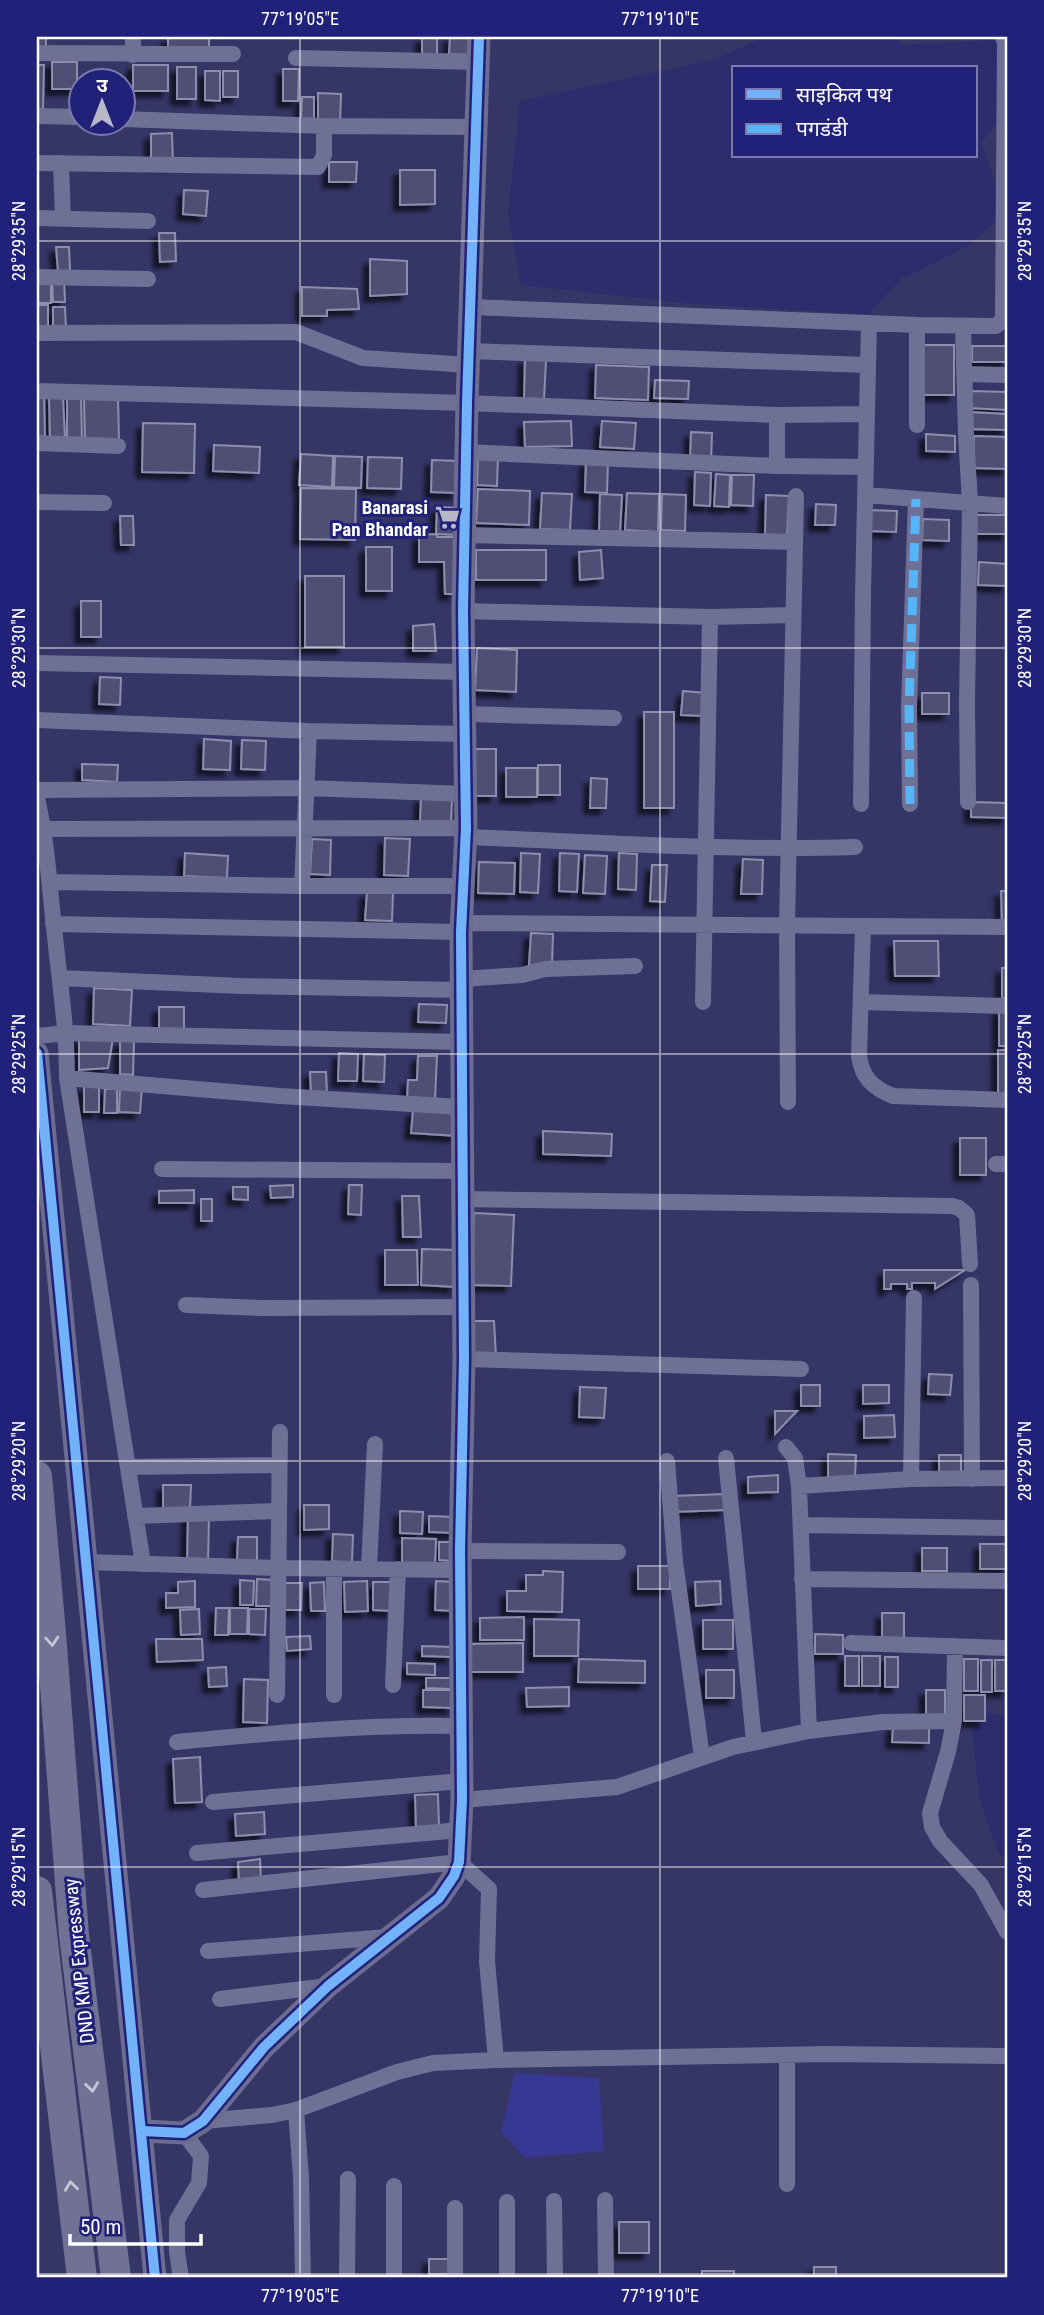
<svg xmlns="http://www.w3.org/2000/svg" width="1044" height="2315" viewBox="0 0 1044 2315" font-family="'Roboto Condensed','Noto Sans Devanagari',sans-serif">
<defs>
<filter id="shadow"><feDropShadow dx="-6" dy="6" stdDeviation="2" flood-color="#0009"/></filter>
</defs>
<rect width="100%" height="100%" fill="#353566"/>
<path fill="#373893" d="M515,2073L599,2078L604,2151L525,2158L501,2132Z"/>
<path fill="#2d2d6e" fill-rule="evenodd" d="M764,37H892L905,45L995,40L1004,115L981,143L1006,213L966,247L901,279L868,314L694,304L521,285L508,213L520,101L714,60ZM734,68H976V156H734Z
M970,1713L1007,1715V1855H999L980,1802Z"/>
<path fill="#4f4f76" stroke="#8d8dac" stroke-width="2" filter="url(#shadow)" d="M37,37H46V46H37Z
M168,37H209V51L168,52Z
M422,37H437V55L422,56Z
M450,37H469L470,55L449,54Z
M52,62H77V89H52Z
M37,65H44L43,110H37Z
M133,65H168V91H133Z
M177,67H196V99H177Z
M283,69H299L298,101H283Z
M205,71H220V101L205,100Z
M223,71H238V97H223Z
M318,93L341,94L340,125H318Z
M302,97H314V122L301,121Z
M172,133L173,164H151V134Z
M329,162H357L356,182H329Z
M400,170H435V204L400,205Z
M184,190L208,191L206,216L183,214Z
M159,233H175L176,261L160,262Z
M56,247H69L70,271H58Z
M370,259L407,261V294L370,296Z
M38,278H51V303H38Z
M52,278H64L65,302H53Z
M302,287L357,289L359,309L327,310V316H302Z
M37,305H48V331L37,330Z
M53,307H65L66,331H53Z
M922,345H954V395H922Z
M972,346H1007V362H972Z
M525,359L546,360L544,400L524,399Z
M596,365L649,367L648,400L595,398Z
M655,380L689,381L688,399L654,398Z
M970,391L1007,392V410L969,408Z
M37,393H44L45,436H37Z
M49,396H63L65,439H50Z
M67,396H81L82,440H67Z
M118,396L119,442L85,443L84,397Z
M969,412L1007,414V430L968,429Z
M571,421L572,446L525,447L524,422Z
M602,421L636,423L634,449L600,447Z
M143,423L195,424L194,473L142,472Z
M691,432L712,433L711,463L690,462Z
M926,434L955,436V452L926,451Z
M974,436L1007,437V469L973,468Z
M214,445L260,447L259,473L213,471Z
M301,454L333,456L332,487L299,485Z
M335,456L362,457L361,488L334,487Z
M478,456L498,457L497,486L477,485Z
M368,457L402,458L401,489L367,488Z
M432,460L458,461L457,493L431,492Z
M586,461L608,462L607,493L585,492Z
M695,472L711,473L710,506L694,505Z
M716,474L730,475L729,507L714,506Z
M732,475H754L753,506L731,505Z
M301,488L356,489L355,540L300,539Z
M478,489L530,491L529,525L476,523Z
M542,493L572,494L570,530L540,529Z
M627,493L659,494L658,532L625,530Z
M600,494L622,495L620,533H599Z
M662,494L686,495L685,531L661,530Z
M766,495L789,496L787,536L765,535Z
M816,504L836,505L835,525H815Z
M437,507L460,508L459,535L436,534Z
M869,510L897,511L896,532L868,531Z
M975,515H1007V534H975Z
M120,516H133L134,545H121Z
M923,519L949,520V541L922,540Z
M437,534V537H455V594H445L444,562H419V535Z
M366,547H392V591H366Z
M476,550H546V580H476Z
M601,550L603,578L580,580L579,552Z
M979,562L1007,564V586L978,585Z
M305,576H344V647H305Z
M81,601H101V637H81Z
M434,624L436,651H413V626Z
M477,648L517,650L516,692L475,690Z
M100,677L121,678L120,705L99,704Z
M683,691L706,693L704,716L681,715Z
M922,693H949V714H922Z
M644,712H674V808H644Z
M204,739L231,741L230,770L203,769Z
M242,740L266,741L265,770L241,769Z
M473,749H496V796H473Z
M82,764L118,765L117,782L82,780Z
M538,765H560V795H538Z
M506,768H537V797H506Z
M591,778L607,779L606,808H590Z
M421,797L452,798L451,823L420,822Z
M971,802L1007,803V818L971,817Z
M385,838L410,839L408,876L384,875Z
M312,839L331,840L330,875L310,874Z
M185,853L228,856L227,878L184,876Z
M521,853L540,854L538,893L520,892Z
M560,853L579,854L577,892L559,891Z
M619,853L637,854L636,890L618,889Z
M585,855L607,856L605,894L583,893Z
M743,859L763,860L762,894H741Z
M479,862L515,863L514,894L478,893Z
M652,865H667L665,902L650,901Z
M1001,891H1007V924H1002Z
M367,892L393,893L392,921L365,920Z
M531,933L553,934L552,966L529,965Z
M894,941H938L939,976H895Z
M1002,968H1007V998H1002Z
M94,988L132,990L130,1026L93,1024Z
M419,1004L447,1005L446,1023L418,1022Z
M159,1007H184V1031H159Z
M999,1009H1007V1046H999Z
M79,1038H113L108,1068L79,1070Z
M120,1041H134L133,1075L120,1074Z
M998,1050H1007V1094H998Z
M339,1053L358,1054L357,1081H338Z
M364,1054L385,1055L384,1082L363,1081Z
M418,1056H437L435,1101L407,1100L408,1080H417Z
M310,1072H326L327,1094L311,1095Z
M84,1086H99V1112H84Z
M120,1086L142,1087L140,1113L119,1112Z
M105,1089H117V1113H104Z
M413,1110L458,1113L457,1136L411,1133Z
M543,1131L612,1134L611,1156L543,1154Z
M960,1138H986V1175H960Z
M293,1185V1197L271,1198L270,1186Z
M349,1185H362L361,1215L348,1214Z
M233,1187H248V1200L233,1199Z
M194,1190V1203H159V1191Z
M402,1196H419L421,1237H403Z
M201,1199H212V1221H201Z
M474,1213L514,1215L511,1286L471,1285Z
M422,1249L456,1250L455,1287L421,1285Z
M385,1250H417L418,1285H385Z
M884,1270H965L935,1289V1283H912V1289H907V1284H891V1289H884Z
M471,1321H494L496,1357L472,1358Z
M929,1374L952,1375L950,1395L928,1394Z
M801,1385H820V1406H801Z
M863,1385H889V1403L863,1404Z
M580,1387L606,1388L604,1418L579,1417Z
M775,1411H797L775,1434Z
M894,1415L895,1437L864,1438V1416Z
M828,1454L856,1455L855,1479H828Z
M939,1455H961V1478H939Z
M778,1475V1492L748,1493V1477Z
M163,1485H191L190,1508H163Z
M725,1494L726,1510L673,1512V1496Z
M304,1505H329V1529L304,1530Z
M400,1511L423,1512L422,1534L400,1533Z
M188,1515H209L208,1564H187Z
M429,1516L456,1517V1533L429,1532Z
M333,1534L353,1535L352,1562H332Z
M238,1537H257V1561L237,1560Z
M402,1538L436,1539L435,1565H402Z
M439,1542H454L453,1561L439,1560Z
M980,1544H1007V1569H980Z
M922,1548H947V1571H922Z
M638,1566H670V1589H638Z
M543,1571L563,1572L562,1612L507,1611V1591H526V1575H543Z
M257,1579L273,1580L272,1606H256Z
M240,1580L254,1581L253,1605H240Z
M195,1581V1607L166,1608V1593H178V1582Z
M367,1581L368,1611L345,1612L344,1582Z
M436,1581L456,1582L455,1611L435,1610Z
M720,1581L721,1604L696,1606L695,1582Z
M324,1582L325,1611H311L310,1583Z
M373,1582H392V1611L373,1610Z
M285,1583H302L301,1610H285Z
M216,1608H229L228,1635H215Z
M230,1608H248L247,1634H230Z
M199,1609L200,1634L181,1635L180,1610Z
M249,1609H266L265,1635L249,1634Z
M882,1613H904V1644H882Z
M524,1617V1640H480V1618Z
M534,1619L579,1620L578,1656H534Z
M703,1620H733V1649H703Z
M815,1634L843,1635V1654H815Z
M310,1636L311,1649L287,1651L286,1637Z
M156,1639H202L203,1660L157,1662Z
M523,1643V1672H468V1644Z
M422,1646L452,1647V1657L422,1656Z
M845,1656H859V1686H845Z
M862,1656H880V1686H862Z
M885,1657H898V1687H885Z
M579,1659L645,1661V1683L578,1682Z
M964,1659H978V1691H964Z
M981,1660H992V1692H981Z
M995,1660H1007V1691H995Z
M407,1663L435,1664V1675L407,1674Z
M226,1667L227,1686L209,1687L208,1668Z
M706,1670H734V1698H706Z
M426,1678H451V1689L426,1688Z
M244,1679L268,1680L267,1723L243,1722Z
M569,1687V1706L527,1707L526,1688Z
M423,1690H452V1708L423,1707Z
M926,1690H945V1716H926Z
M964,1695H985V1721H964Z
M893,1726H929V1743L892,1742Z
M200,1757L202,1802L175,1803L173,1759Z
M438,1794L439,1828H416L415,1795Z
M264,1812L265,1834L236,1836L235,1814Z
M260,1859L261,1880L239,1882L238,1862Z
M619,2222H649V2253H619Z
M429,2259H449V2274H429Z
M814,2267H836V2278H814Z
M702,2271H734V2278H702Z"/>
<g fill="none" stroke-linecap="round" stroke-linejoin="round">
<path stroke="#6f7095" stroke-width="16" d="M37,53L233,54
M133,55V37
M296,58L478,62
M37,116L80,117
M122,119L324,126L477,127
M37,163L318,167L324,155V126
M61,163L63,218
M37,218L148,221
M37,277L148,279
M471,307L917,325L996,326L1001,322L1003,316L1005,42L1003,37
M963,327L966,434L970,503L967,703L968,802
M37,333L296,332L363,358L469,365
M469,351L867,365
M964,374L1007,375
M37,391L467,403L777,415L866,414
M777,415V466
M917,425V325
M37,443L118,446
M466,452L777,466L866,467
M866,495L1007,506
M37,502L104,503
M465,535L795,542
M463,611L710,617L793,615
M37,663L465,672
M465,714L614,718
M37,720L309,731L466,734
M37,790L307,788L466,794
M37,798C47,841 49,883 54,927C59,978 67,1027 67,1078L143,1564
M861,804L863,593L869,323
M910,804L909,707L916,499
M44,829L466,828
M465,837C595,842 725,851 855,847
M51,882L302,886H463
M302,886L309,731
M461,923L1007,927
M53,924L461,932
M863,926L859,1056C862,1078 873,1088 893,1096L1007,1100
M60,978L241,986L462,990
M462,979L522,975L545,969L635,966
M703,1002L710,617
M861,1002L1007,1006
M37,1036L67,1033L461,1042
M67,1078L280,1096L461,1107
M788,1102L787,926L796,496
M996,1164H1007
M162,1169L462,1171
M463,1199L952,1206L959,1208L967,1215L970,1264
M971,1285L972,1479
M186,1305L262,1308L462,1307
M464,1359L801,1369
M786,1447L795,1458L799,1486L809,1731
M726,1458L754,1741
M667,1461L675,1561L702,1757
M128,1467L278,1465
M911,1479L914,1298
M799,1486L911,1479L1007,1478
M135,1516L278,1511
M801,1525L1007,1528
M460,1551L618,1552
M87,1562L277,1568L460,1570
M334,1568V1695
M369,1568L375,1444
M802,1579L1007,1581
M851,1643L1007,1648
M955,1646L954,1721L948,1752L930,1813L932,1827L940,1841L981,1885L1007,1932
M393,1685L398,1569
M277,1695L280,1432
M177,1742C272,1733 367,1724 462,1726
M462,1800L617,1787L733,1747L809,1731L883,1722L954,1721
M213,1802L462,1781
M197,1853L461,1830
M203,1890L459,1862L489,1889L487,1961L496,2060
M208,1951L388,1937
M220,1999L328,1986
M296,2110L301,2177L303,2278
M203,2121L272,2115L296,2110L397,2072L433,2063L496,2060L827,2054L1007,2056
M787,2184V2055
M394,2186V2278
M605,2200L606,2278
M554,2201L555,2278
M455,2208V2278
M181,2278L177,2252V2220L199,2183L201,2156L184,2133
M347,2278L348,2179
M507,2278V2202"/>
<path stroke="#6c6c91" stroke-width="23" d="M37,1053L155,2278
M142,2131L184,2133L203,2121L264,2047L328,1986L439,1898L454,1876L459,1862L462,1800L460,1551L464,1359L461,932L466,828L463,611L467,403L479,37"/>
<path stroke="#717195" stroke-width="30" d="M37,1476L51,1633L74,1935L116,2278
M37,1891L82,2278"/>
<path stroke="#56b5f8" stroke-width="9" stroke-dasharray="18 9" stroke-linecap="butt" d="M910,804L909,707L916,499"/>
<defs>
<path id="cycleway" d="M37,1053L155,2278
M142,2131L184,2133L203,2121L264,2047L328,1986L439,1898L454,1876L459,1862L462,1800L460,1551L464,1359L461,932L466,828L463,611L467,403L479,37"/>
</defs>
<use href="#cycleway" stroke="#21217a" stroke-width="15"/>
<use href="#cycleway" stroke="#73b2f8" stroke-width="10"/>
</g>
<defs><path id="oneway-chevron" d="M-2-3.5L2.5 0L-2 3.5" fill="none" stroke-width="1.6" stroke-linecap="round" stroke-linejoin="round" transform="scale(1.75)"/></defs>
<g stroke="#c6c6d5">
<use href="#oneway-chevron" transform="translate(52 1641) rotate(86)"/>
<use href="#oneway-chevron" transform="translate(92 2087) rotate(83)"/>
<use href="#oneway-chevron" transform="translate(71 2186) rotate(-97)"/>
</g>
<path fill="none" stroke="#fff" stroke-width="2" stroke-opacity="0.45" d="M300,37V2278M660,37V2278M37,241H1007M37,648H1007M37,1054H1007M37,1461H1007M37,1867H1007M37,2274H1007"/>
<defs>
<symbol id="supermarket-bare" viewBox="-9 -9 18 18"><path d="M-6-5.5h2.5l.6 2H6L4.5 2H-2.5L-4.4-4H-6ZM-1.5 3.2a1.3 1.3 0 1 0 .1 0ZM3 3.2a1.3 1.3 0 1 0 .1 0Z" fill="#b8b8c9" stroke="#21217a" stroke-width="2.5" paint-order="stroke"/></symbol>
</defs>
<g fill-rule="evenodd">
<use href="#supermarket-bare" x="430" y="500" width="35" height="35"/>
</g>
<g text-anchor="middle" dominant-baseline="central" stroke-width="6" stroke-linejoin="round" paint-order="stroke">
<g font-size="19" font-weight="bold" fill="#fff" stroke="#21217a" text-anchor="end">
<text x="428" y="507">Banarasi<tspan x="428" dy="22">Pan Bhandar</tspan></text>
</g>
<g font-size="19" fill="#fff" stroke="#21217a">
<text transform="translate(79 1961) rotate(-96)">DND KMP Expressway</text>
</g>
</g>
<rect width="1044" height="2315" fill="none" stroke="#21217a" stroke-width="77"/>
<rect x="732" y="66" width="245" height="91" fill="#21217a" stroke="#7a7aaf" stroke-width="2"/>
<rect x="746" y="89" width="35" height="10" fill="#73b2f8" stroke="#7a7aaf" stroke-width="2"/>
<text x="796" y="102" font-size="21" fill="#ffffff">साइकिल पथ</text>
<rect x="746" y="124" width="35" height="10" fill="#56b5f8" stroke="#7a7aaf" stroke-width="2"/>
<text x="796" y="136" font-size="21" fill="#ffffff">पगडंडी</text>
<g transform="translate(102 102)"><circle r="33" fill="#21217a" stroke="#7a7aaf" stroke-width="2"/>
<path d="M0-5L12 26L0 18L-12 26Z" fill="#b8b8c9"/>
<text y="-10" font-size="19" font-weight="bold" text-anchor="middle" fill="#ffffff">उ</text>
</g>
<path d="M70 2234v10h131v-10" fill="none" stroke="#ffffff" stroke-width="3.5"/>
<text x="80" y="2234" font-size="21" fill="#ffffff" stroke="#21217a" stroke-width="5" paint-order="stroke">50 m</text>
<rect x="38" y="38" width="968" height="2238" fill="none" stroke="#fff" stroke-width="2.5"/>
<g font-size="18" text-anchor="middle" fill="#fff">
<text x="300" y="25">77°19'05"E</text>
<text x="660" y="25">77°19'10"E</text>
<text transform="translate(19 241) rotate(-90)" y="6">28°29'35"N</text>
<text transform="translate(1025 241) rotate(-90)" y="6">28°29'35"N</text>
<text transform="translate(19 648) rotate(-90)" y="6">28°29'30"N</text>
<text transform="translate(1025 648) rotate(-90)" y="6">28°29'30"N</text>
<text transform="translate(19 1054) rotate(-90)" y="6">28°29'25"N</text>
<text transform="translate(1025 1054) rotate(-90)" y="6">28°29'25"N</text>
<text transform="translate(19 1461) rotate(-90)" y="6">28°29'20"N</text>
<text transform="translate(1025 1461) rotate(-90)" y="6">28°29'20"N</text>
<text transform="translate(19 1867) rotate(-90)" y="6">28°29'15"N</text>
<text transform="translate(1025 1867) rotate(-90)" y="6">28°29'15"N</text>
<text x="300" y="2302">77°19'05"E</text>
<text x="660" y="2302">77°19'10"E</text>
</g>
</svg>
